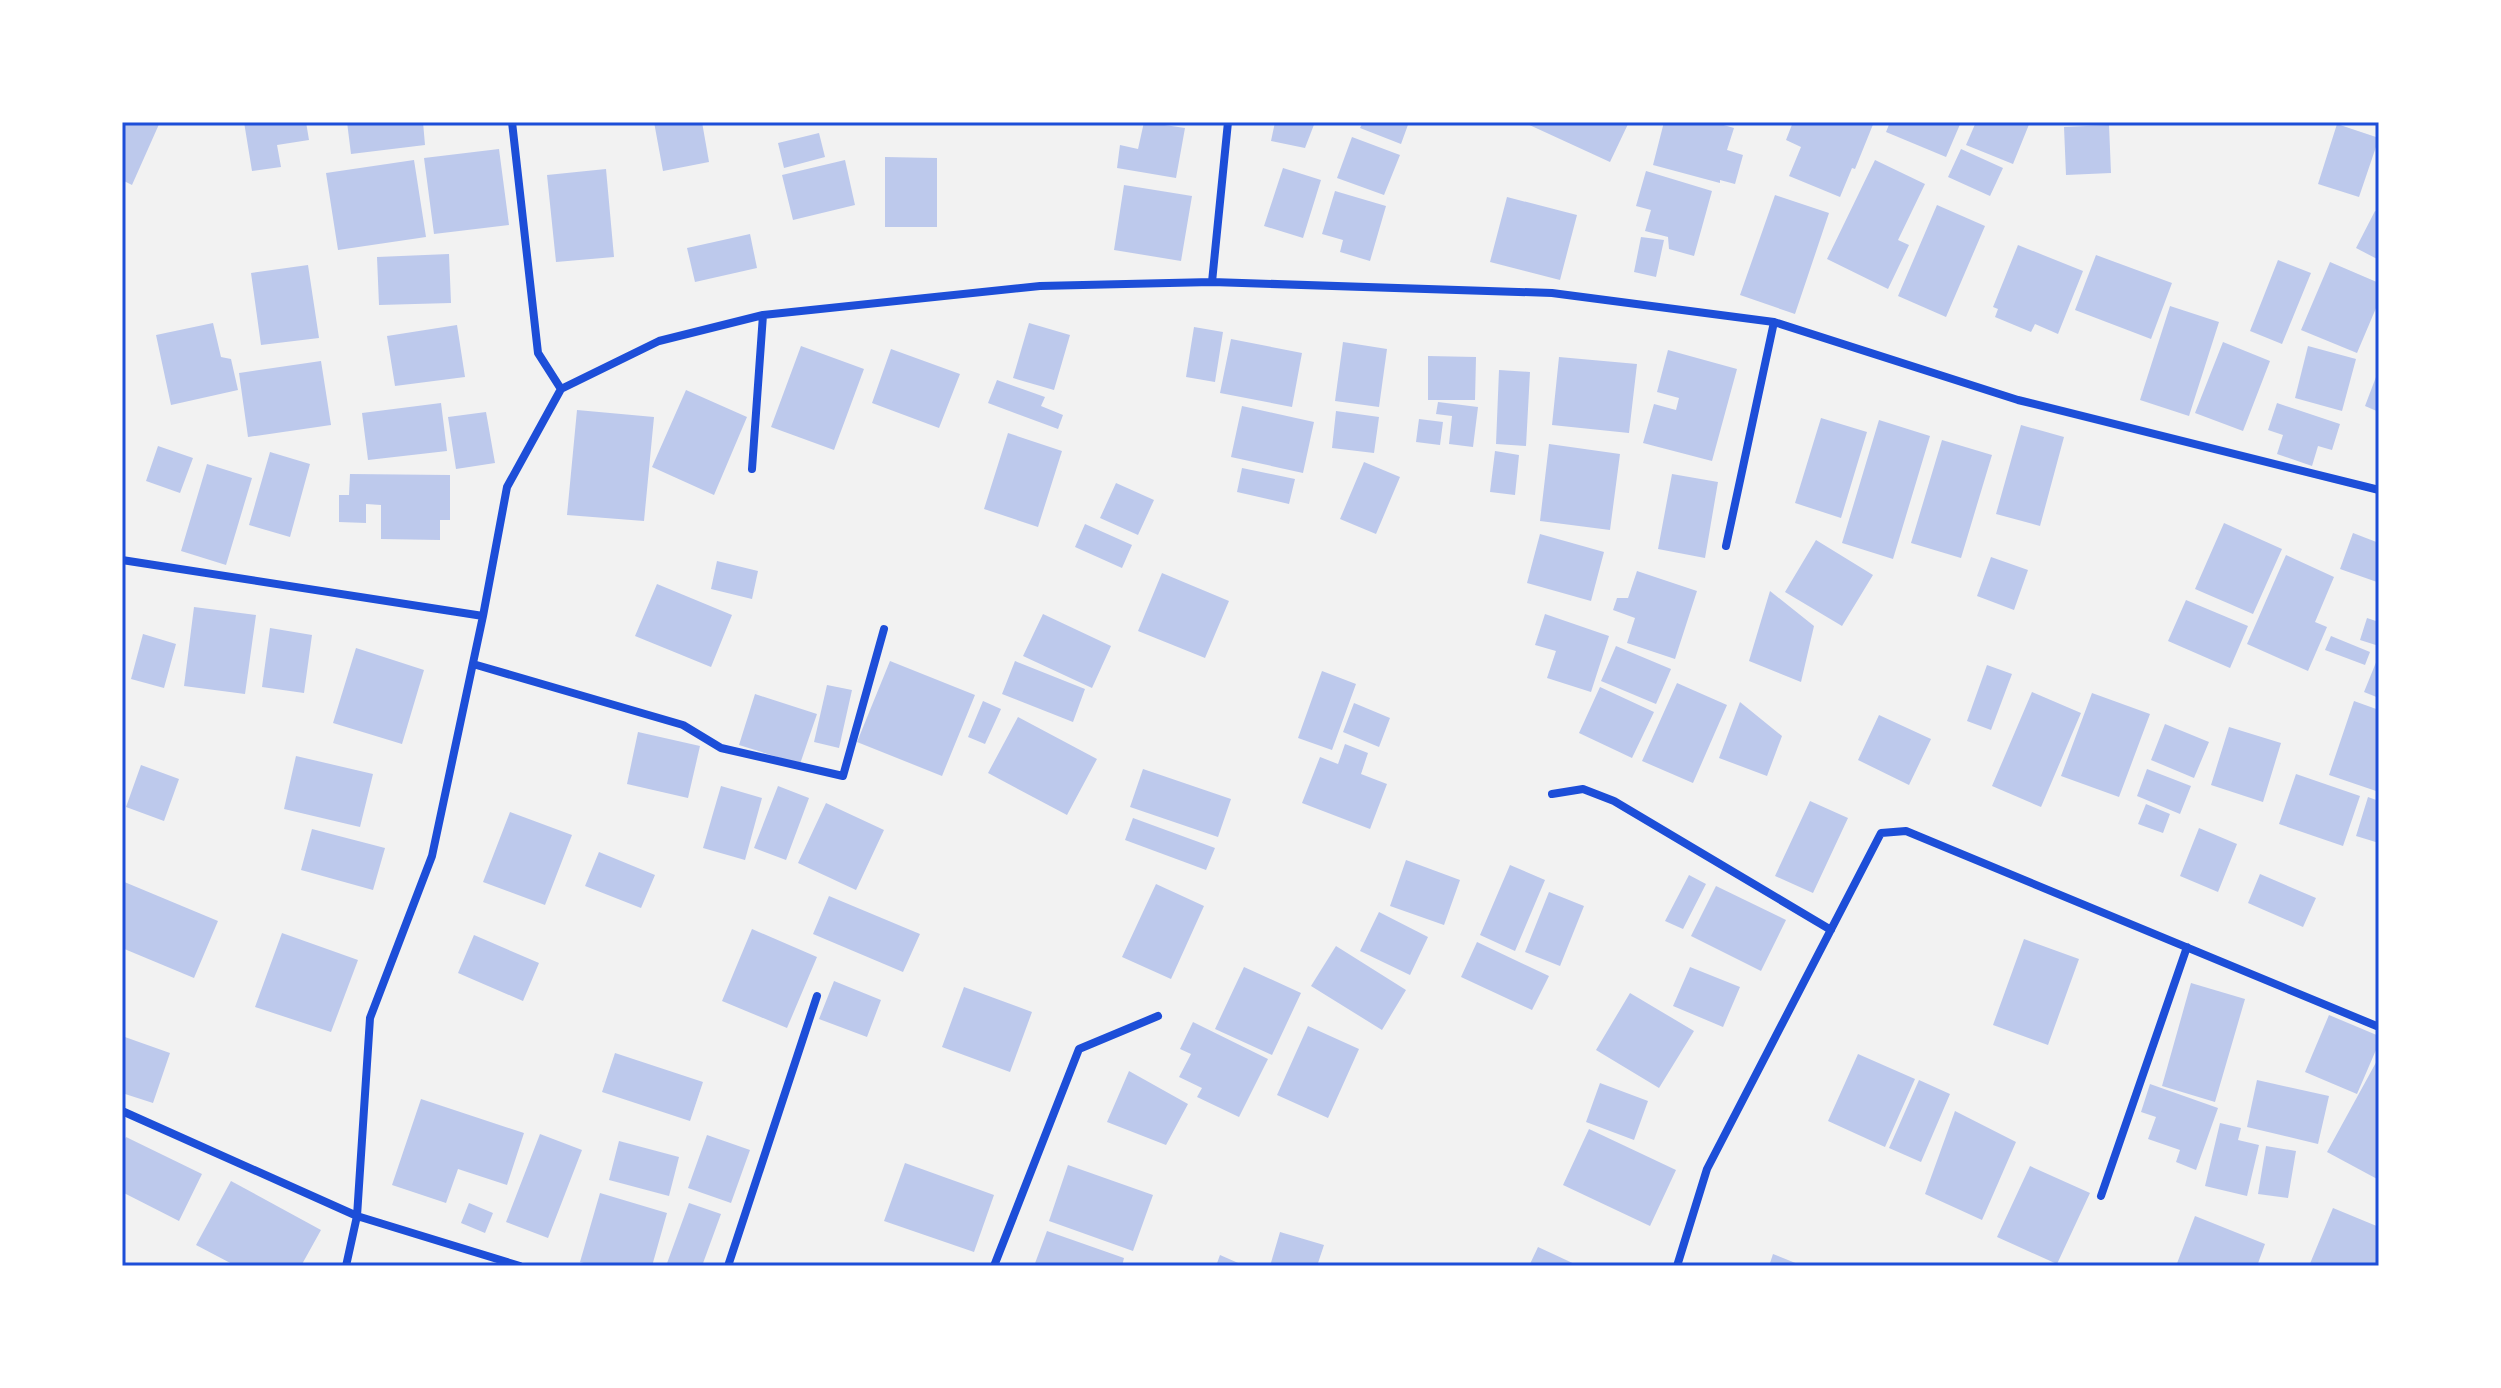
<svg xmlns="http://www.w3.org/2000/svg" width="2501" height="1388" viewBox="0 0 2501 1388" font-family="'Archivo Narrow',sans-serif">
<rect width="100%" height="100%" fill="#f2f2f2"/>
<path fill="#bdc9ec" d="M122,122H160L132,185L122,180Z
M244,122H306L309,140L277,145L281,167L252,171Z
M347,122H423L425,145L351,154Z
M654,122H702L709,162L663,171Z
M1144,122L1185,128L1176,178L1117,168L1120,145L1138,149Z
M1275,122H1315L1305,148L1271,141Z
M1363,122H1409L1401,144L1360,128Z
M1523,122H1629L1610,162Z
M1664,122H1713L1734,128L1727,150L1743,155L1735,184L1720,180V183L1653,165Z
M1793,122H1874L1855,169L1852,168L1840,197L1789,176L1801,147L1786,140Z
M1890,122H1961L1946,157L1886,132Z
M1976,122H2030L2013,164L1966,145Z
M2337,124L2379,138L2359,197L2318,184Z
M2109,125L2111,173L2066,175L2064,127Z
M819,133L825,157L784,168L778,143Z
M1352,137L1400,155L1384,195L1337,178Z
M499,149L509,225L434,234L424,158Z
M1961,149L2003,168L1990,196L1948,177Z
M885,157L937,158V227H885Z
M414,160L426,237L338,250L326,173Z
M845,160L855,205L793,220L782,175Z
M1875,160L1925,184L1898,240L1909,245L1888,289L1827,259Z
M1283,168L1321,180L1303,238L1264,226Z
M606,169L614,257L556,262L547,175Z
M1646,171L1712,191L1694,256L1669,249L1668,237L1645,231L1651,210L1636,206Z
M1124,185L1192,196L1181,261L1114,250Z
M1335,191L1386,206L1370,261L1340,252L1343,240L1322,234Z
M1775,195L1829,213L1795,314L1740,295Z
M1507,197L1577,215L1560,280L1490,262Z
M1937,205L1985,226L1946,317L1898,296Z
M2375,211L2379,212V260L2356,248Z
M750,234L757,268L695,282L687,248Z
M1641,237L1664,240L1656,277L1634,272Z
M2018,245L2083,271L2058,334L2035,324L2031,332L1995,317L1998,309L1993,307Z
M449,254L451,303L379,305L377,257Z
M2096,255L2172,283L2151,339L2075,310Z
M2278,260L2311,273L2282,344L2250,331Z
M2330,262L2379,283V301L2357,353L2301,330Z
M308,265L319,338L261,345L251,273Z
M2170,306L2219,322L2189,416L2140,400Z
M213,323L221,357L231,359L238,390L171,405L156,335Z
M1029,323L1070,335L1054,390L1013,378Z
M457,325L465,377L395,386L387,336Z
M1194,327L1223,332L1215,382L1186,377Z
M1231,339L1302,353L1292,407L1220,393Z
M1343,342L1387,349L1379,407L1335,401Z
M2223,342L2270,361L2243,431L2195,413Z
M801,346L864,369L834,450L771,427Z
M2308,346L2356,359L2342,411L2295,398Z
M891,349L960,374L939,428L872,403Z
M1668,350L1737,369L1712,461L1643,443L1654,404L1676,410L1679,398L1657,392Z
M1428,356L1476,357L1475,400H1428Z
M1559,357L1637,364L1629,433L1552,425Z
M321,361L331,425L248,437L239,373Z
M2379,369V412L2365,406Z
M1499,370L1530,372L1526,446L1496,444Z
M997,380L1045,397L1041,406L1063,415L1058,429L988,403Z
M686,390L747,417L714,495L652,467Z
M1438,402L1478,407L1473,447L1449,444L1452,416L1436,414Z
M441,403L447,451L368,460L362,413Z
M2277,403L2340,424L2332,450L2318,446L2312,466L2277,454L2283,435L2268,430Z
M1242,406L1314,422L1303,473L1231,457Z
M577,410L654,417L644,521L567,515Z
M1336,411L1379,417L1374,453L1332,448Z
M486,412L495,463L456,469L448,417Z
M1821,418L1867,432L1841,518L1795,503Z
M1419,419L1443,422L1440,445L1416,442Z
M1879,420L1930,436L1893,559L1842,543Z
M2021,425L2064,437L2040,526L1996,514Z
M1008,433L1062,451L1038,527L984,509Z
M1942,440L1992,455L1961,558L1911,543Z
M1549,444L1620,454L1610,530L1540,521Z
M158,446L193,458L180,493L146,481Z
M1495,451L1519,455L1515,495L1490,492Z
M270,452L310,464L290,537L249,525Z
M1364,462L1400,477L1376,534L1340,519Z
M207,464L252,478L226,565L181,551Z
M1242,468L1295,479L1289,504L1237,492Z
M350,474L450,475V520H440V540L381,539V505L366,504V523L339,522V495H349Z
M1672,474L1718,482L1705,558L1658,549Z
M1116,483L1154,500L1138,535L1100,518Z
M2224,523L2282,549L2253,614L2195,589Z
M1085,524L1132,545L1122,568L1075,547Z
M2353,533L2379,543V576L2377,582L2340,569Z
M1540,534L1604,552L1591,601L1527,583Z
M1816,540L1873,575L1842,626L1785,592Z
M2286,555L2334,577L2315,622L2327,627L2308,671L2247,644Z
M1991,557L2028,570L2014,610L1977,596Z
M717,561L758,571L752,599L711,589Z
M1637,571L1697,591L1675,659L1627,643L1635,618L1613,610L1617,598H1628Z
M1162,573L1229,601L1205,658L1138,631Z
M657,584L732,615L711,667L635,636Z
M1770,591L1814,626L1801,682L1749,661Z
M2186,600L2248,626L2230,668L2168,641Z
M194,607L256,615L245,694L184,686Z
M1043,614L1111,646L1092,688L1023,656Z
M1545,614L1609,636L1591,692L1547,678L1556,651L1535,645Z
M2367,618L2379,622V646L2360,640Z
M270,628L312,635L304,693L262,687Z
M143,634L176,644L164,688L131,679Z
M2331,636L2370,652L2365,665L2325,650Z
M1616,646L1671,669L1656,704L1601,681Z
M356,648L424,670L402,744L333,723Z
M2379,655V698L2364,692Z
M890,661L975,695L942,776L857,742Z
M1015,661L1085,689L1073,722L1002,694Z
M1987,665L2012,674L1991,730L1967,721Z
M1322,671L1356,684L1332,750L1298,738Z
M1677,683L1727,705L1693,783L1642,761Z
M827,685L852,690L839,748L814,742Z
M1600,687L1654,712L1632,758L1579,733Z
M2032,692L2081,713L2041,807L1992,786Z
M2092,693L2150,714L2119,797L2061,776Z
M755,694L817,714L800,764L739,745Z
M983,701L1001,709L985,744L968,737Z
M2354,701L2379,710V792L2329,775Z
M1740,702L1782,736L1767,776L1719,758Z
M1354,703L1390,718L1379,747L1343,732Z
M1879,715L1931,739L1909,785L1858,760Z
M1018,717L1097,759L1067,815L988,773Z
M2165,724L2209,742L2194,778L2151,760Z
M2229,727L2281,743L2263,802L2211,785Z
M638,732L700,746L688,798L627,784Z
M1345,744L1368,753L1361,774L1387,784L1370,829L1302,803L1320,757L1338,764Z
M296,756L373,774L360,827L284,809Z
M141,765L179,779L164,821L126,807Z
M1143,769L1231,799L1218,837L1130,807Z
M2147,769L2191,786L2180,814L2137,796Z
M2296,774L2360,796L2343,846L2279,824Z
M721,786L762,798L745,860L703,848Z
M778,786L809,798L786,860L754,848Z
M2368,797L2379,801V843L2356,836Z
M1810,801L1848,818L1813,893L1775,876Z
M826,803L884,830L856,890L798,863Z
M2146,804L2170,814L2163,833L2138,824Z
M510,812L572,835L545,905L483,882Z
M1133,818L1215,848L1206,870L1125,840Z
M2199,828L2237,844L2218,892L2180,876Z
M312,829L385,848L373,890L301,870Z
M599,852L655,875L641,908L585,886Z
M1406,860L1460,880L1444,925L1390,906Z
M1510,865L1545,880L1515,951L1480,935Z
M2260,874L2316,898L2303,927L2248,903Z
M1689,875L1706,884L1683,929L1665,921Z
M122,881L218,921L194,978L122,948Z
M1156,884L1204,906L1171,979L1122,957Z
M1716,886L1786,920L1761,971L1691,936Z
M1549,892L1584,906L1560,966L1525,952Z
M829,896L920,934L903,972L813,934Z
M1379,912L1428,937L1410,975L1360,951Z
M752,929L817,957L787,1028L722,1001Z
M282,933L358,960L331,1032L255,1007Z
M474,935L539,963L523,1001L458,973Z
M2024,939L2079,959L2048,1045L1993,1025Z
M1477,942L1549,976L1532,1010L1461,977Z
M1336,946L1406,990L1382,1030L1311,986Z
M1244,967L1301,993L1272,1055L1215,1029Z
M1690,967L1740,987L1723,1027L1673,1006Z
M834,981L881,1000L867,1037L819,1019Z
M2191,983L2245,999L2215,1102L2162,1086Z
M964,987L1032,1012L1010,1072L942,1047Z
M1630,993L1694,1031L1659,1088L1596,1050Z
M2329,1015L2379,1036V1043L2357,1094L2305,1072Z
M1193,1022L1268,1059L1239,1117L1197,1097L1202,1088L1179,1077L1191,1054L1180,1049Z
M1308,1026L1359,1049L1328,1118L1277,1095Z
M122,1036L170,1053L153,1103L122,1093Z
M615,1053L703,1082L690,1121L602,1092Z
M1858,1054L1915,1079L1885,1147L1828,1121Z
M2379,1057V1180L2327,1152Z
M1129,1071L1188,1104L1166,1145L1107,1122Z
M1919,1080L1950,1094L1921,1162L1889,1148Z
M2257,1080L2329,1096L2318,1144L2247,1127Z
M1600,1083L1648,1101L1634,1140L1586,1122Z
M2150,1084L2218,1108L2196,1170L2176,1162L2180,1150L2148,1139L2156,1117L2141,1112Z
M421,1099L524,1133L507,1185L458,1169L446,1203L392,1185Z
M1955,1111L2016,1142L1982,1220L1925,1194Z
M2220,1123L2241,1128L2238,1140L2259,1145L2247,1196L2205,1186Z
M1589,1129L1676,1170L1650,1226L1563,1185Z
M540,1134L582,1150L548,1238L506,1222Z
M707,1135L750,1150L731,1203L688,1188Z
M126,1137L202,1174L179,1221L122,1192V1145Z
M619,1141L679,1157L669,1196L609,1180Z
M2266,1146L2296,1151L2288,1198L2258,1194Z
M905,1163L994,1195L974,1252L884,1221Z
M1068,1165L1153,1195L1133,1251L1049,1221Z
M2030,1166L2090,1193L2057,1264L1997,1237Z
M231,1181L321,1230L301,1266H236L196,1245Z
M600,1193L667,1213L652,1266H595L580,1262Z
M469,1203L493,1213L485,1233L461,1223Z
M689,1203L721,1214L702,1266H666Z
M2333,1208L2379,1227V1266H2309Z
M2195,1216L2265,1244L2257,1266H2176Z
M1047,1231L1124,1258L1122,1266H1034Z
M1280,1232L1324,1245L1317,1266H1270Z
M1538,1247L1579,1266H1529Z
M1773,1254L1803,1266H1769Z
M1220,1255L1245,1266H1216Z"/>
<g fill="none" stroke-linecap="round" stroke-linejoin="round">
<path stroke="#1d4ed8" stroke-width="8" d="M512,122L538,353L561,389
M1212,282L1228,122
M752,469L763,315
M1726,546L1774,322
M122,560L483,616
M473,664L683,725L721,748L843,776L884,629
M1552,794L1583,789L1614,801L1831,930
M122,1111L357,1216L520,1266
M2101,1196L2187,947
M346,1266L357,1216L370,1018L432,856L483,616L507,487L561,389L659,341L763,315L1040,286L1212,282L1552,293L1774,322L2018,400L2379,490
M728,1266L817,996
M994,1266L1079,1049L1158,1016
M1677,1266L1707,1169L1881,833L1906,831L2379,1027"/>
</g>
<rect width="2501" height="1388" fill="none" stroke="#ffffff" stroke-width="248"/>
<rect x="124" y="124" width="2253" height="1140" fill="none" stroke="#1d4ed8" stroke-width="3"/>
</svg>
